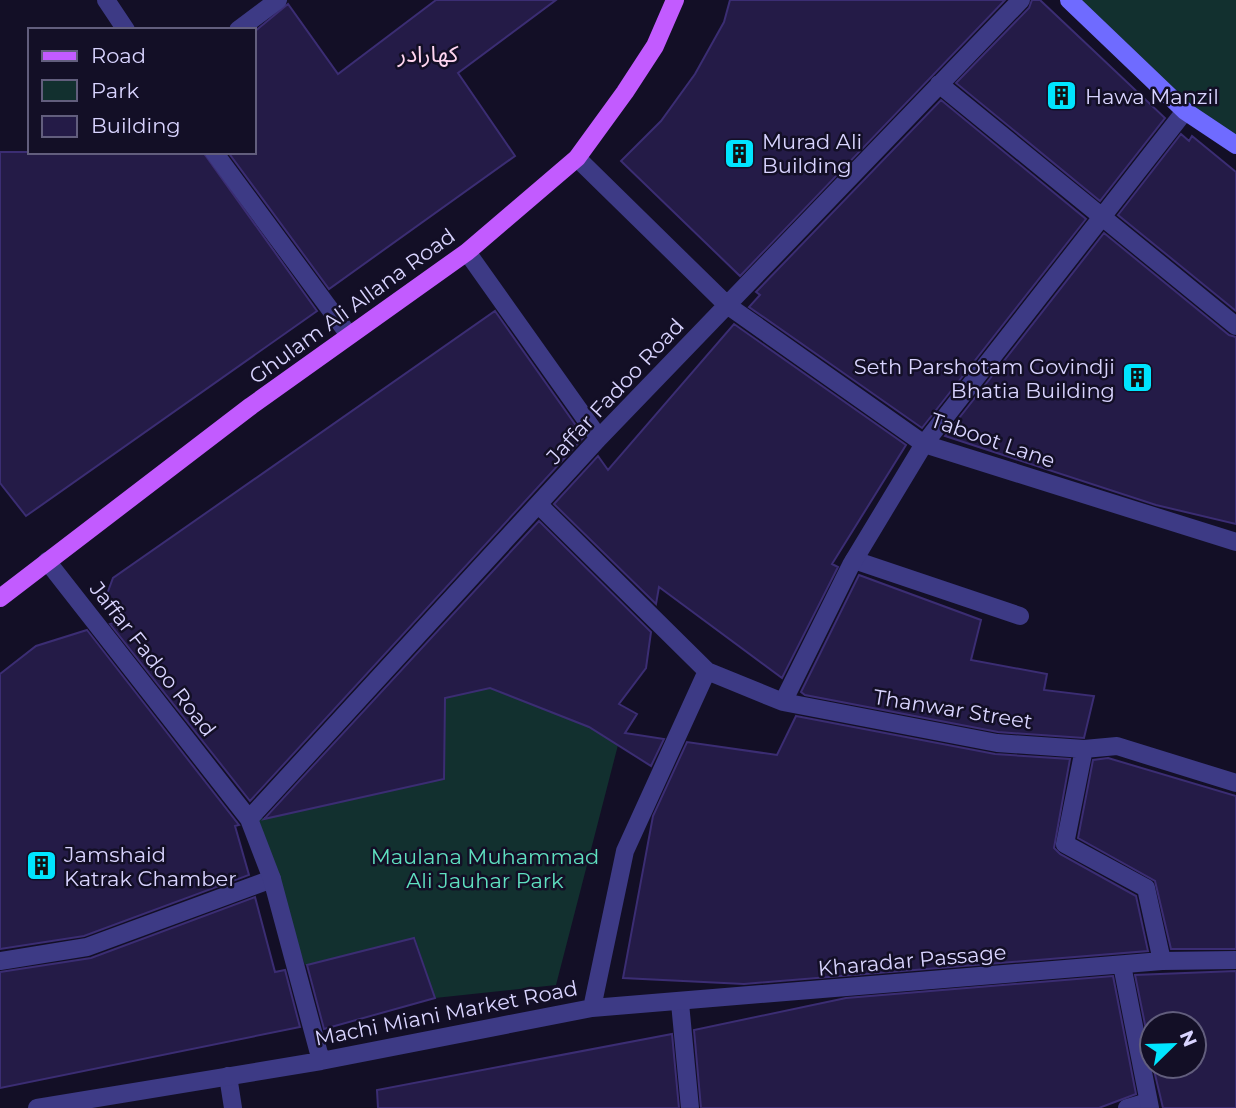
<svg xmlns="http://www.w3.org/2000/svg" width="1236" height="1108" viewBox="0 0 1236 1108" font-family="Montserrat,'Noto Sans Arabic',sans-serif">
<rect width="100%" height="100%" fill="#130f26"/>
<path fill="#12302f" d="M1069,0H1236V145Z
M490,688L589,727L618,745L556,985L435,998L415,938L305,965L249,819L274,817L444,779L445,698Z"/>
<path fill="#241b47" stroke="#3b2d73" stroke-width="2" d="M436,0H556L458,73L515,156L329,289L228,152H254V32L288,4L338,74Z
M730,0H1005L740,276L621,161L661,121L695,74L724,22Z
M1032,0H1040L1165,118L1100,201L956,83L1029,8Z
M941,100L1086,219L922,428L749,307L760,295L756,292Z
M1181,134L1189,141L1192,136L1236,172V311L1118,215Z
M0,152H203L317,311L26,516L0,483Z
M1104,233L1229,335L1236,337V524L1156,505L945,436Z
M495,311L584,437L250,801L110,624L125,620L107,594L113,578Z
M734,324L906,445L832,564L838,567L782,678L659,587L656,604L554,504L598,456L608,470Z
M539,521L651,632L646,668L619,704L637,714L625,733L664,739L651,766L589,727L490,688L445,698L444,779L264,819Z
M859,575L981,620L971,660L1047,674L1044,690L1094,696L1084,738L998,732L805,695L801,692Z
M87,630L239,825L235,826L249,875L84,936L0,949V674L36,646Z
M796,716L995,754L1070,759L1054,848L1060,854L1136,896L1148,951L744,984L623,978L653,816L687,742L777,755Z
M1108,758L1236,796V949H1171L1155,881L1078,838L1093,760Z
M255,897L275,972L285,970L300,1027L0,1088V972L91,958Z
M414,938L435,998L324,1029L307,965Z
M1236,971V1108H1163L1153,1066H1194V1024H1152V1059L1135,975Z
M1113,976L1136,1094L1099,1108H701L694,1030L846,998Z
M672,1034L679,1108H378L377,1090Z"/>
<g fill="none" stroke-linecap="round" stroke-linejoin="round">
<path stroke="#3d3a85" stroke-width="18" d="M854,560L1020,616
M0,961L87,947L272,879
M680,1003L690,1108
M228,1076L233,1108
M1127,1108L1147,1102"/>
<path stroke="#3d3a85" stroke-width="18" d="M106,0L126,30
M238,30L278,0
M939,84L1236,326
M214,152L349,335
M577,158L727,305L924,444L1236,542
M467,252L599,438
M540,506L707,671
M47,561L249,819L272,879L321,1061
M783,702L997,743L1084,749L1117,746L1236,783
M1084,749L1065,844L1146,888L1162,961
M249,819L599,438L1021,0
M1122,965L1150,1108
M592,1008L1162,961L1236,960
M37,1108L321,1061L592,1008L625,851L707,671L783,702L851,565L924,444L1185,111"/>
<path stroke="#6f6bff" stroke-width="18" d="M1069,0L1185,111L1236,145"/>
<path stroke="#c25bff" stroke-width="18" d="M0,598L251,406L467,252L577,158L625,92L655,46L675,0"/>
</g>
<defs>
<symbol id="building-square" viewBox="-11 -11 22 22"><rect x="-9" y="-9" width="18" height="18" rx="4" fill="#00e5ff" stroke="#130f26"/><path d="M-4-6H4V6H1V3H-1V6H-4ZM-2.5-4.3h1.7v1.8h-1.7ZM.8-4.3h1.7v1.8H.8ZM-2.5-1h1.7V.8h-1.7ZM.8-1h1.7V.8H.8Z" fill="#111"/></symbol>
</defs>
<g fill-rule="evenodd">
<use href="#building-square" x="1044" y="78" width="35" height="35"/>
<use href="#building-square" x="722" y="136" width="35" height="35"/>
<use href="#building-square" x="1120" y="360" width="35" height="35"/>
<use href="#building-square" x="24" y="848" width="35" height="35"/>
</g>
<g text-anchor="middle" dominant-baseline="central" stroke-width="5" stroke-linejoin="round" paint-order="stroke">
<g font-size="21" fill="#d9d4ff" stroke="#130f26" text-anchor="start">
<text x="1085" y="96">Hawa Manzil</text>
<text x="762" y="141">Murad Ali<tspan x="762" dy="24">Building</tspan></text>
<text x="1115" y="366" text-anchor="end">Seth Parshotam Govindji<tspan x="1115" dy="24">Bhatia Building</tspan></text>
<text x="64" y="854">Jamshaid<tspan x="64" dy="24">Katrak Chamber</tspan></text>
</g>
<g font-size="21" fill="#d9d4ff" stroke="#130f26">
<text transform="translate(352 306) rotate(-36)">Ghulam Ali Allana Road</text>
<text transform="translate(615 391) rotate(-47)">Jaffar Fadoo Road</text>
<text transform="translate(993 440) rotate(19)">Taboot Lane</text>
<text transform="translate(153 659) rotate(52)">Jaffar Fadoo Road</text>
<text transform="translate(953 709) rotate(9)">Thanwar Street</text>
<text transform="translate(912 960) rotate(-5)">Kharadar Passage</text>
<text transform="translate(446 1013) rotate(-11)">Machi Miani Market Road</text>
</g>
<g font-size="21" fill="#5fe0c0" stroke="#130f26">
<text x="485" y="856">Maulana Muhammad<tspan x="485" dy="24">Ali Jauhar Park</tspan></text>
</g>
<g font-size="23" fill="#ffd6f0" stroke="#130f26">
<text x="428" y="54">کھارادر</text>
</g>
</g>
<rect x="28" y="28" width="228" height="126" fill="#130f26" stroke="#625e7d" stroke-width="2"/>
<rect x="42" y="51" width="35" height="10" fill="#c25bff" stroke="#625e7d" stroke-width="2"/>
<text x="91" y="63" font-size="21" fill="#d9d4ff">Road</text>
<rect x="42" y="80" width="35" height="21" fill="#12302f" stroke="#625e7d" stroke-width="2"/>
<text x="91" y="98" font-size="21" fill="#d9d4ff">Park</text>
<rect x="42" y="116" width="35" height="21" fill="#241b47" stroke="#625e7d" stroke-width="2"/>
<text x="91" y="133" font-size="21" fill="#d9d4ff">Building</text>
<g transform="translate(1173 1045) rotate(67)"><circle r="33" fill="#130f26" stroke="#625e7d" stroke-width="2"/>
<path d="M0-5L12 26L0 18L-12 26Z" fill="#00e5ff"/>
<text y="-10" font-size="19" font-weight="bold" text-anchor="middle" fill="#d9d4ff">N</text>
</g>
</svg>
